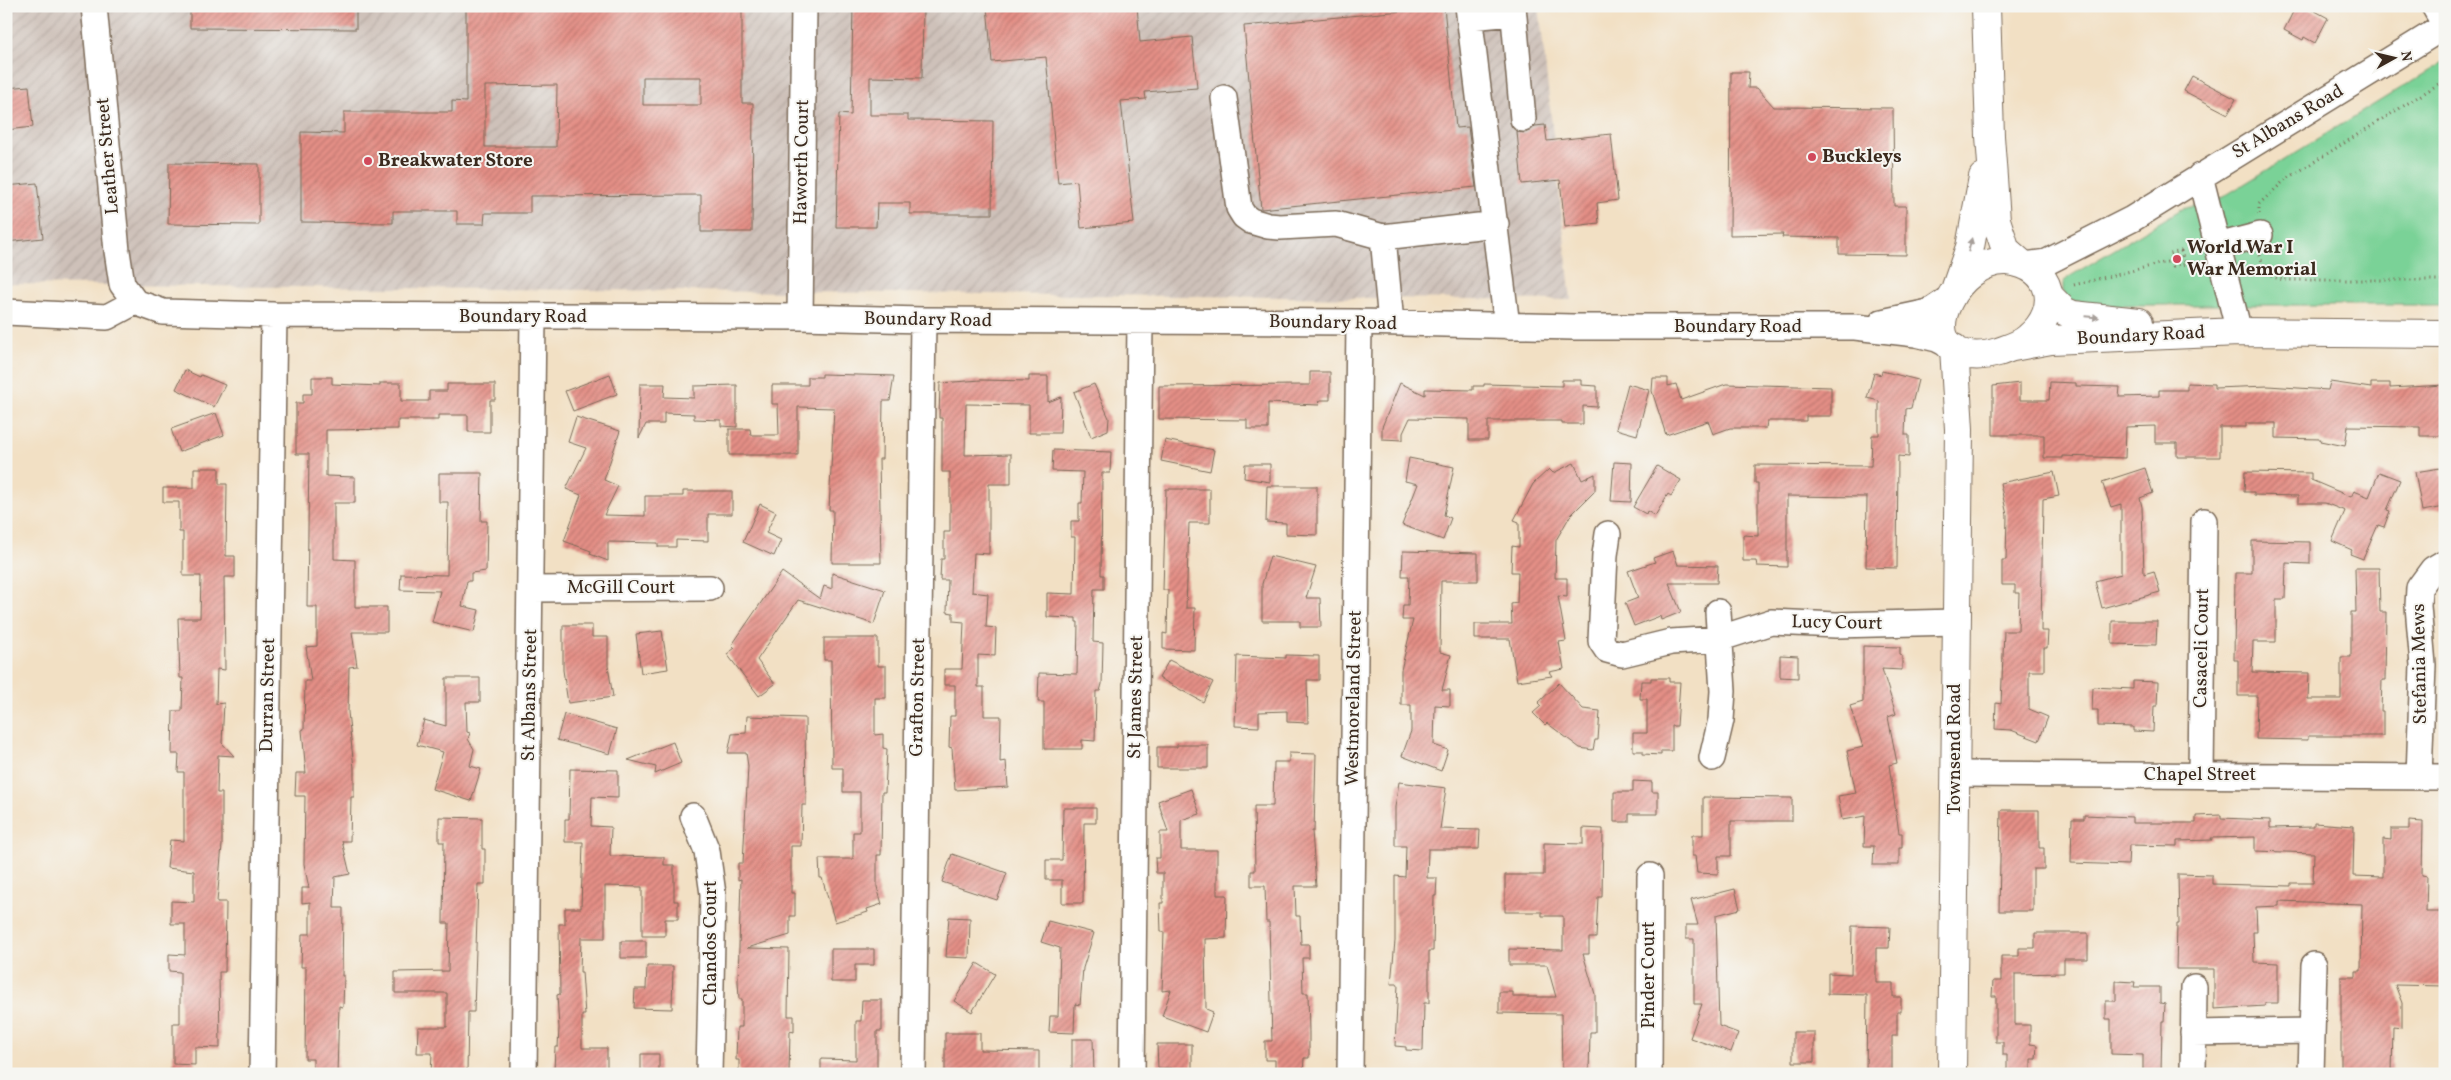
<svg xmlns="http://www.w3.org/2000/svg" width="2451" height="1080" viewBox="0 0 2451 1080" font-family="Vollkorn,serif">
<defs>
<pattern id="industrial-furrows" width="10" height="10" patternUnits="userSpaceOnUse" patternTransform="scale(1.25)"><rect width="10" height="10" fill="#cec1b9"/><path d="M-1 1l2-2M0 10L10 0M9 11l2-2" fill="none" stroke="#b2a69f"/></pattern>
<pattern id="building-hatch" width="6" height="6" patternUnits="userSpaceOnUse" patternTransform="scale(1.25)"><rect width="6" height="6" fill="#e48f86"/><path d="M-1 1l2-2M0 6l6-6M5 7l2-2" fill="none" stroke="#ba756d"/></pattern>
</defs>
<rect width="100%" height="100%" fill="#f6f6f2"/>
<filter id="ink" filterUnits="userSpaceOnUse"><feTurbulence type="fractalNoise" baseFrequency=".02" numOctaves="2"/><feDisplacementMap in="SourceGraphic" scale="10" xChannelSelector="R" yChannelSelector="G"/><feConvolveMatrix kernelMatrix="1 2 1 2 8 2 1 2 1" color-interpolation-filters="sRGB"/></filter>
<filter id="wash" filterUnits="userSpaceOnUse"><feTurbulence type="fractalNoise" baseFrequency=".0096" numOctaves="4" result="noise"/><feDisplacementMap in="SourceGraphic" scale="20" xChannelSelector="R" yChannelSelector="G"/><feGaussianBlur stdDeviation="1.12" result="paint"/><feColorMatrix in="noise" values="0 0 0 0 0 0 0 0 0 0 0 0 0 0 0 0 0 1.4 0 .05"/><feComposite in="paint" operator="in"/></filter>
<g filter="url(#wash)">
<rect width="100%" height="100%" fill="#f2e0c4"/>
<path fill="url(#industrial-furrows)" d="M6,6H1539L1571,300L6,284Z"/>
<path fill="#7ad297" stroke="#5a7e5a" d="M2445,61V305H2101L2070,300L2063,291V283L2067,278L2180,210L2223,197Z"/>
<g id="blocks">
<path fill="url(#building-hatch)" fill-rule="evenodd" d="M190,6H356V29L190,28Z
M466,6H742V103H753L752,232H701V195L530,196V213H485L484,224H457V211H393V223L301,222V132L344,133V112H452V101L466,102ZM643,77H701V105H643ZM557,85L556,147H485V86Z
M853,6H923L922,78L870,77V115H908V120L993,121L992,214H910V203H877L876,227H836L839,114L851,115Z
M987,6H1137L1140,42L1192,37L1197,88L1145,92L1146,99L1121,101L1134,223L1081,228L1077,181L1058,183L1046,57L992,62Z
M2296,6H2306L2328,18L2315,43L2304,37L2303,40L2284,30Z
M1444,7L1456,128L1468,127L1476,187L1261,209L1244,26Z
M1731,72H1749L1748,88H1757L1774,107L1893,108L1894,206H1906V255L1839,254V238L1782,237L1783,234L1730,235Z
M2192,76L2236,99L2228,114L2184,91Z
M29,86L33,127L6,130V88Z
M1545,125L1547,141L1611,134L1618,200L1597,203L1599,223L1565,227L1560,180L1522,184L1517,132L1525,133L1535,126Z
M169,163L259,164V225L168,224Z
M37,183L43,238L6,242V186Z
M185,370L200,377L201,375L225,385L214,407L176,389Z
M1882,371L1918,380L1911,408L1906,409L1905,435H1909V457L1898,456L1897,568L1866,567L1867,497L1787,496V567L1757,566L1756,561H1743V535L1758,536V483H1755V465L1871,466L1872,435H1879V401L1867,398L1874,373L1881,375Z
M1310,372H1330V400H1320L1319,405L1268,403V429H1247V420L1159,419V386L1310,385Z
M610,374L617,394L573,411L565,391Z
M822,374L894,376L890,401H883L882,459H879L881,563H832L833,510H829L834,408L798,407V455H729V429H750L751,435H779L778,404H772V385H808V377H822Z
M1029,376H1048V402L1061,397L1060,433H1029V405L966,404L965,455L1011,454V484H989V554L974,553L972,592L988,594L986,627L996,628L995,656L978,655V687H984V716H1001L1000,762L1006,761L1008,787L955,790L952,748L949,747L950,716H955V685H944V669H962L964,622L953,621V613L947,612L948,580H940L941,559H944V532H950V472H942V418H939L940,383L981,380L1029,381Z
M312,377H332V384L380,386V383H401V401H429V391H447V384H495V400H490V432H468V415H438V420H398V429L326,430V476L355,477V503H334V559L355,560V607H387V632H352L357,666L349,667L348,712L354,768V797H351L350,841H342L350,874L335,877L334,908H343L342,976H344L343,1007L339,1006L337,1074H313V1059H305L306,967H301L302,934H310V902L302,903V888H309L304,864L305,796H295L296,773H306L302,730L304,729L305,681H311L306,647L317,646V607H307L309,454H296V403H303V394H312Z
M1653,378H1668V386L1676,384L1681,400L1726,384L1831,387V416H1806V421H1767L1766,428H1730L1713,434L1708,421L1666,435L1652,391Z
M1562,380H1581V385L1597,386V407L1583,406V424H1562V421H1488V440H1469V419L1410,418L1403,433V440L1382,439V427L1400,383L1425,395V389L1473,390V386H1484V384L1562,386Z
M2050,382L2076,383V386L2120,387L2119,397L2159,396V390H2187V383L2214,384V388L2268,386L2328,390L2330,382L2371,388V383H2390V388L2445,385V434L2443,436H2420V427L2348,426L2345,446L2320,441L2321,439L2276,438V423H2246V427H2220V457H2177V443H2155V426L2126,427L2125,458L2062,456V458H2044V435H1993V386L2020,383V400H2049Z
M640,384H665L664,397L694,398V386L737,385V427L721,426V420L694,419V414L664,413V424H646L639,438Z
M1094,384L1109,418L1108,430L1091,437L1074,392Z
M1628,384L1649,390L1637,435L1616,429Z
M216,413L224,435L179,452L171,429Z
M576,417L620,431L604,480L618,486L604,515L645,516V496H683V491H732V514H708V541L676,540V547H658V543L608,542V561L590,554L591,551L564,541L581,495L566,489L586,448L568,442Z
M1165,440L1214,450L1210,471L1161,461Z
M1053,450L1111,452L1110,473H1102L1101,575H1104V589H1094L1093,642L1103,643L1102,684L1100,691H1096L1095,741L1082,740V749H1044V702H1038L1039,673L1077,674L1078,622H1076V618L1047,617V593L1074,594L1075,537H1071V521H1079V503H1082L1083,472L1052,471Z
M1409,458L1454,467L1444,515L1451,518L1443,540L1402,525L1418,484L1405,481Z
M1614,462L1632,463L1631,502L1611,501Z
M1574,463L1582,480L1595,474V491L1570,516L1556,540L1555,578H1567V597L1558,596L1566,641L1559,642L1564,669L1549,672L1552,676L1517,681L1510,639H1475V624H1512L1511,604L1517,603L1518,572H1511L1512,546L1519,547V522L1514,520L1533,484L1549,469L1553,473Z
M1245,464H1270V482L1244,478Z
M1657,466L1681,480L1671,496L1668,494L1655,516L1647,511L1646,514L1633,507Z
M194,468H219V484H227L226,556H235V577H224L225,670L217,669L216,704L224,703L222,743L234,756L218,755L217,793H222V845L217,902H226L225,972H219L220,1048L195,1047V1065L173,1064V1023H180V972L169,971V954L185,955V924H171V901L194,902V871L167,868L170,840L184,841V772H178L179,754H172L173,711H182L183,678H180L178,618H200L201,576H183V532H179V502H163V488H194Z
M2145,468L2153,493L2140,498L2142,507L2144,574L2154,571L2160,592L2102,608L2095,581L2121,574V504L2111,507L2102,482Z
M2440,468L2441,476H2445V507L2422,511L2415,472Z
M2054,472L2059,496L2043,499L2041,631H2048L2047,648H2044V671H2029V709L2048,717L2039,741L2011,730L1995,729L1996,703L2001,704L2004,631H2018L2019,593H2015V585H2002V560H2006L2007,515L2000,483Z
M2245,472L2311,473V480L2351,497L2354,491L2369,497L2379,472L2400,480L2387,510L2390,511L2384,527L2378,525L2363,559L2350,554L2352,550L2332,541L2345,511L2325,503H2298V496L2254,495V492H2244Z
M439,473H482L481,521H487L486,571L471,573V581H467L462,606L479,610L474,632L432,622L440,591L400,590L401,574L447,575L448,502H439Z
M1267,486H1317V535L1286,534V523L1266,522Z
M1166,489H1210V523H1189L1186,608H1195L1194,650L1163,649V633L1167,634L1168,590H1163Z
M760,504L776,512L766,533L781,540L774,556L743,542Z
M2252,541L2310,542V564L2286,563L2285,599H2276V642H2253L2252,672L2309,673L2308,699H2341V657H2351V612H2356L2355,568H2379L2380,612H2386L2385,680H2382L2381,711H2383V736H2308V740L2256,739L2257,696H2238V660H2234L2235,573H2252Z
M1403,551L1478,553V581H1441L1440,652L1451,655L1442,690H1450V706L1435,705L1434,745L1448,750L1441,771L1402,756L1411,731V705H1401V670L1413,620H1402L1403,605H1408L1409,576H1402Z
M1673,551L1678,565L1718,566L1717,583H1669L1681,612L1661,620L1660,616L1634,626L1625,603L1638,598L1628,571L1655,562L1653,558Z
M1270,556L1316,567L1306,598H1320L1321,627H1300V621H1262V584Z
M782,572L820,599L824,586L832,589V573L885,590L874,624L798,600L757,660L775,684L759,696L727,654L735,648L732,645Z
M2112,621H2157L2156,645L2112,644Z
M563,625H592V637H608V666L613,697L568,703L563,670Z
M662,631L668,669L641,673L636,634Z
M824,638H878V666H886V698H875V735L883,734V748L887,749L885,792H882L881,855H877V887L882,904L867,909L868,912L835,922L822,878H820L819,859H853V832H860V792H843V768H832L831,660H824Z
M1863,646L1900,647V655L1902,656V670L1882,669L1896,714L1888,717L1897,763L1889,765L1899,833H1902V848H1899V865H1873L1874,846H1864L1865,816L1842,820L1838,796L1856,793L1847,751L1863,747L1850,706L1863,702Z
M1286,655L1319,656V680H1307L1308,723L1287,722V711L1259,712V727L1235,726L1237,656L1286,658Z
M1780,655L1798,656V678L1780,677Z
M1169,660L1213,682L1203,702L1159,678Z
M446,678H480V702H466L467,732L470,733L468,739L474,749L470,766L481,769L471,801L432,789L443,752L417,745L424,720L446,726Z
M1651,678H1669V682H1680L1677,726H1672V751H1661V755L1643,754V751H1633V733H1647V699H1640L1641,681H1651Z
M2133,681L2158,682L2157,706H2154L2153,732L2133,731V727L2098,726V710H2092L2093,687L2133,689Z
M1559,683L1583,709L1600,711L1598,740H1595L1593,750L1580,748L1547,723L1545,725L1533,713L1541,706L1538,703Z
M564,714L617,729L610,754L557,740Z
M747,716L805,718L806,805H802L801,846H791V893H795V916H790V935L747,948L789,949L788,1016H794V1032L790,1031L789,1074H739V1060H736L737,1027H742V999H739L738,981L741,879L738,880V863H743L748,766L746,753H728L732,734L746,733Z
M673,742L681,763L655,774L656,767L628,760Z
M1177,745H1208V768H1157V747H1177Z
M1289,753L1316,754L1314,831H1312L1316,886H1295L1296,916H1300L1301,944H1309V958H1302L1303,993H1308L1309,1033V1058H1304L1303,1074H1275V1060H1265V1041H1272L1269,922H1266L1265,886H1251V871H1255L1254,806H1273L1274,762H1289Z
M570,769L618,770V798L592,797L591,826L611,827L610,856L664,857V865H674V901H678V919H665V936H642V887L605,886V938H581L580,972H582L585,1015H582V1048H607V1074H555L554,1071L555,1047H558L559,1028L557,995L560,994L559,924H565V908H581L583,842H565V819H569Z
M1633,781L1652,782V792H1658V814H1629V822H1614V792H1633Z
M1399,782L1446,788L1440,829L1480,830L1479,849H1428L1427,878H1437L1436,896H1434L1433,951H1429V1003H1424L1423,1051L1406,1050V1047L1395,1046L1398,984H1391L1395,941V876L1405,877L1406,846H1395V807Z
M1191,789L1200,814L1181,820V850H1217V895H1227L1226,938L1205,939L1206,1009L1213,1012L1206,1032L1162,1016L1171,990L1162,991L1164,932H1161L1160,903H1163V873H1156L1155,858H1160V832H1168L1158,801Z
M1703,797L1792,798V821H1731V856H1718V874L1697,873L1695,856H1692V835H1703Z
M1063,808H1096V823H1084L1083,903H1062V880H1046V860H1062Z
M2001,810H2039V848H2044V869H2033V911H1999Z
M2084,815L2132,817V823H2196V816L2221,815V818L2270,820V828L2314,827V823L2354,826L2353,876L2383,877V839L2391,840V829H2409V821L2423,822L2422,875L2427,876L2426,912H2445V986L2395,985L2402,1003V1027L2393,1026L2392,1074H2341V977H2356V971H2361L2362,904L2279,901V906L2256,907L2257,932H2253L2254,962L2278,963V1003H2265V1006L2214,1009V969H2176L2177,924H2179L2178,874L2212,875V884L2291,886V883H2313L2314,853L2255,851V837L2211,838L2212,840L2177,841V846L2129,845L2128,865L2071,863L2072,819H2084Z
M439,817L482,818V849H485V884H478L474,1012H468L467,1074H431L432,1053H417L418,1027H447V993H395V972L448,971L449,923H443L444,842H439Z
M1583,828L1603,829L1602,897H1598L1596,938H1589V954H1583L1595,994V1032H1590L1589,1074H1562L1561,1014L1499,1013V992H1513V997H1556L1547,965H1509V949L1563,950V916H1542V912H1505V875H1544V843L1583,844Z
M952,854L1007,873L997,900L942,882Z
M1735,889L1740,909L1716,915L1719,1026L1738,1033L1731,1052L1690,1038L1702,1004H1694V939H1686V925H1698L1691,900Z
M949,917L970,918L969,958L946,957Z
M1048,921L1094,933L1083,968L1080,1005L1075,1004L1074,1033L1049,1032L1050,1016H1058L1060,948L1041,942Z
M1852,926L1890,927L1889,948H1876V983H1893V997H1901V1012H1897V1036H1892V1074H1866L1867,995L1828,994V973L1851,974Z
M2035,933H2088V959H2064V973L2015,974V1025H2030V1044L2037,1045L2036,1059H2031V1074H2007V1055H2003V1042H1996V996H1992L1993,981H2001V956H2019V948H2035Z
M621,941H646V958H621Z
M831,949H874V965H855V982H831Z
M977,963L995,974L972,1012L954,1001Z
M647,966H673L672,1009L634,1008L635,989H646Z
M2116,981L2135,982L2134,987H2160V1003L2165,1004L2164,1022H2162L2161,1074H2143V1055L2111,1054V1019H2106V1001H2116Z
M862,1000H882V1031H877V1074H821V1059L856,1060V1021H861Z
M1793,1032H1814V1062H1793Z
M945,1033H980V1050L1039,1051V1074H945Z
M1072,1039H1093L1094,1074H1072Z
M1157,1044H1192V1074H1172V1068H1158Z
M641,1054H659V1074H641Z"/>
</g>
</g>
<g filter="url(#ink)">
<use href="#blocks" fill-opacity="0" stroke="#7b6a58" stroke-width="1"/>
<g fill="none" stroke-linecap="round" stroke-linejoin="round">
<defs>
<path id="minor" d="M94,6L117,251L122,284L135,302
M1468,6L1507,326
M1513,6L1523,119
M2434,6L2445,25
M1470,17L1513,13
M1224,98L1239,208L1244,216L1251,221L1268,226L1280,227L1336,224L1383,237L1496,224
M2200,176L2239,332
M1383,237L1391,323
M2217,246L2260,235
M2025,265L2047,262L2132,219L2445,26
M6,312L107,317L135,302L163,312L274,315L800,317L923,320L1359,322L1573,327H1855L1916,334L1937,339L1951,346
M800,317L804,6
M1882,322L1929,312L1950,298
M1608,534L1605,555L1601,641L1607,650L1622,654L1671,642L1718,639L1771,622L1836,625L1956,622
M531,589L710,588
M1712,758L1721,720L1723,691L1718,612
M1956,774L2445,777
M2201,775L2204,521
M2419,777L2423,665L2418,606L2419,588L2433,569L2445,562
M693,816L707,851L713,894L709,1074
M2193,1033L2312,1031
M262,1074L274,315
M524,1074L533,317
M913,1074L923,320
M1132,1074L1140,321
M1350,1074L1359,322
M1649,1074L1650,876
M2193,1074L2194,987
M2311,1074L2314,965"/>
<path id="major" d="M1986,6L1990,136L1996,220L2006,250L2022,264
M2008,261C2053,266 2062,309 2029,337C2021,345 2009,348 1998,352C1988,355 1976,357 1965,354C1914,342 1957,258 2008,261Z
M1956,287L1970,247L1983,177
M2050,297L2064,311L2073,315L2139,322
M2013,347L2051,340L2239,332L2445,334
M1952,1074L1959,429L1954,348"/>
</defs>
<use href="#minor" stroke="#7b6a58" stroke-width="28"/>
<use href="#major" stroke="#7b6a58" stroke-width="30"/>
<path stroke="#7b6a58" stroke-width="3" stroke-dasharray="1 4" stroke-linecap="butt" d="M2259,214V204L2285,180L2445,80
M2181,251L2185,264L2173,267L2170,254Z
M2260,255L2265,272L2273,277L2283,280H2445
M2074,285L2171,261"/>
<use href="#minor" stroke="#fff" stroke-width="25"/>
<use href="#major" stroke="#fff" stroke-width="28"/>
</g>
<defs><path id="oneway-solid" d="M-6-.8H1V-3.2L6.5 0L1 3.2V.8H-6Z" transform="scale(1.25)"/></defs>
<g fill="#a79f9a">
<use href="#oneway-solid" transform="translate(1970 245) rotate(-76)"/>
<use href="#oneway-solid" transform="translate(2092 317) rotate(5)"/>
</g>
</g>
<g fill="#d1495b" stroke="#f6f6f2" stroke-width="2">
<circle cx="1812" cy="157" r="5"/>
<circle cx="368" cy="161" r="5"/>
<circle cx="2177" cy="259" r="5"/>
</g>
<g text-anchor="middle" dominant-baseline="central" stroke-width="4" stroke-linejoin="round" paint-order="stroke">
<g font-size="19" fill="#3b2a1e" stroke="#f6f6f2">
<text transform="translate(2288 122) rotate(-31)">St Albans Road</text>
<text transform="translate(108 156) rotate(-95)">Leather Street</text>
<text transform="translate(802 162) rotate(-89)">Haworth Court</text>
<text x="523" y="317">Boundary Road</text>
<text transform="translate(928 320) rotate(1)">Boundary Road</text>
<text transform="translate(1333 323) rotate(1)">Boundary Road</text>
<text x="1738" y="327">Boundary Road</text>
<text transform="translate(2141 336) rotate(-3)">Boundary Road</text>
<text x="621" y="588">McGill Court</text>
<text transform="translate(1837 623) rotate(1)">Lucy Court</text>
<text transform="translate(2202 648) rotate(-89)">Casaceli Court</text>
<text transform="translate(2420 664) rotate(-91)">Stefania Mews</text>
<text transform="translate(268 695) rotate(-89)">Durran Street</text>
<text transform="translate(530 695) rotate(-89)">St Albans Street</text>
<text transform="translate(918 697) rotate(-89)">Grafton Street</text>
<text transform="translate(1136 697) rotate(-89)">St James Street</text>
<text transform="translate(1354 698) rotate(-89)">Westmoreland Street</text>
<text transform="translate(1955 749) rotate(-90)">Townsend Road</text>
<text x="2200" y="775">Chapel Street</text>
<text transform="translate(711 943) rotate(-90)">Chandos Court</text>
<text transform="translate(1649 975) rotate(-90)">Pinder Court</text>
</g>
<g font-size="19" font-weight="bold" fill="#3b2a1e" stroke="#f6f6f2" text-anchor="start">
<text x="1822" y="157">Buckleys</text>
<text x="378" y="161">Breakwater Store</text>
<text x="2187" y="248">World War I<tspan x="2187" dy="22">War Memorial</tspan></text>
</g>
</g>
<rect width="2451" height="1080" fill="none" stroke="#f6f6f2" stroke-width="25"/>
<g transform="translate(2394 58) rotate(82)" stroke="#f6f6f2" stroke-width="4" paint-order="stroke">
<path d="M0-4L9 19L0 12L-9 19Z" fill="#3b2a1e"/>
<text y="-8" font-size="14" font-weight="bold" text-anchor="middle" fill="#3b2a1e">N</text>
</g>
</svg>
